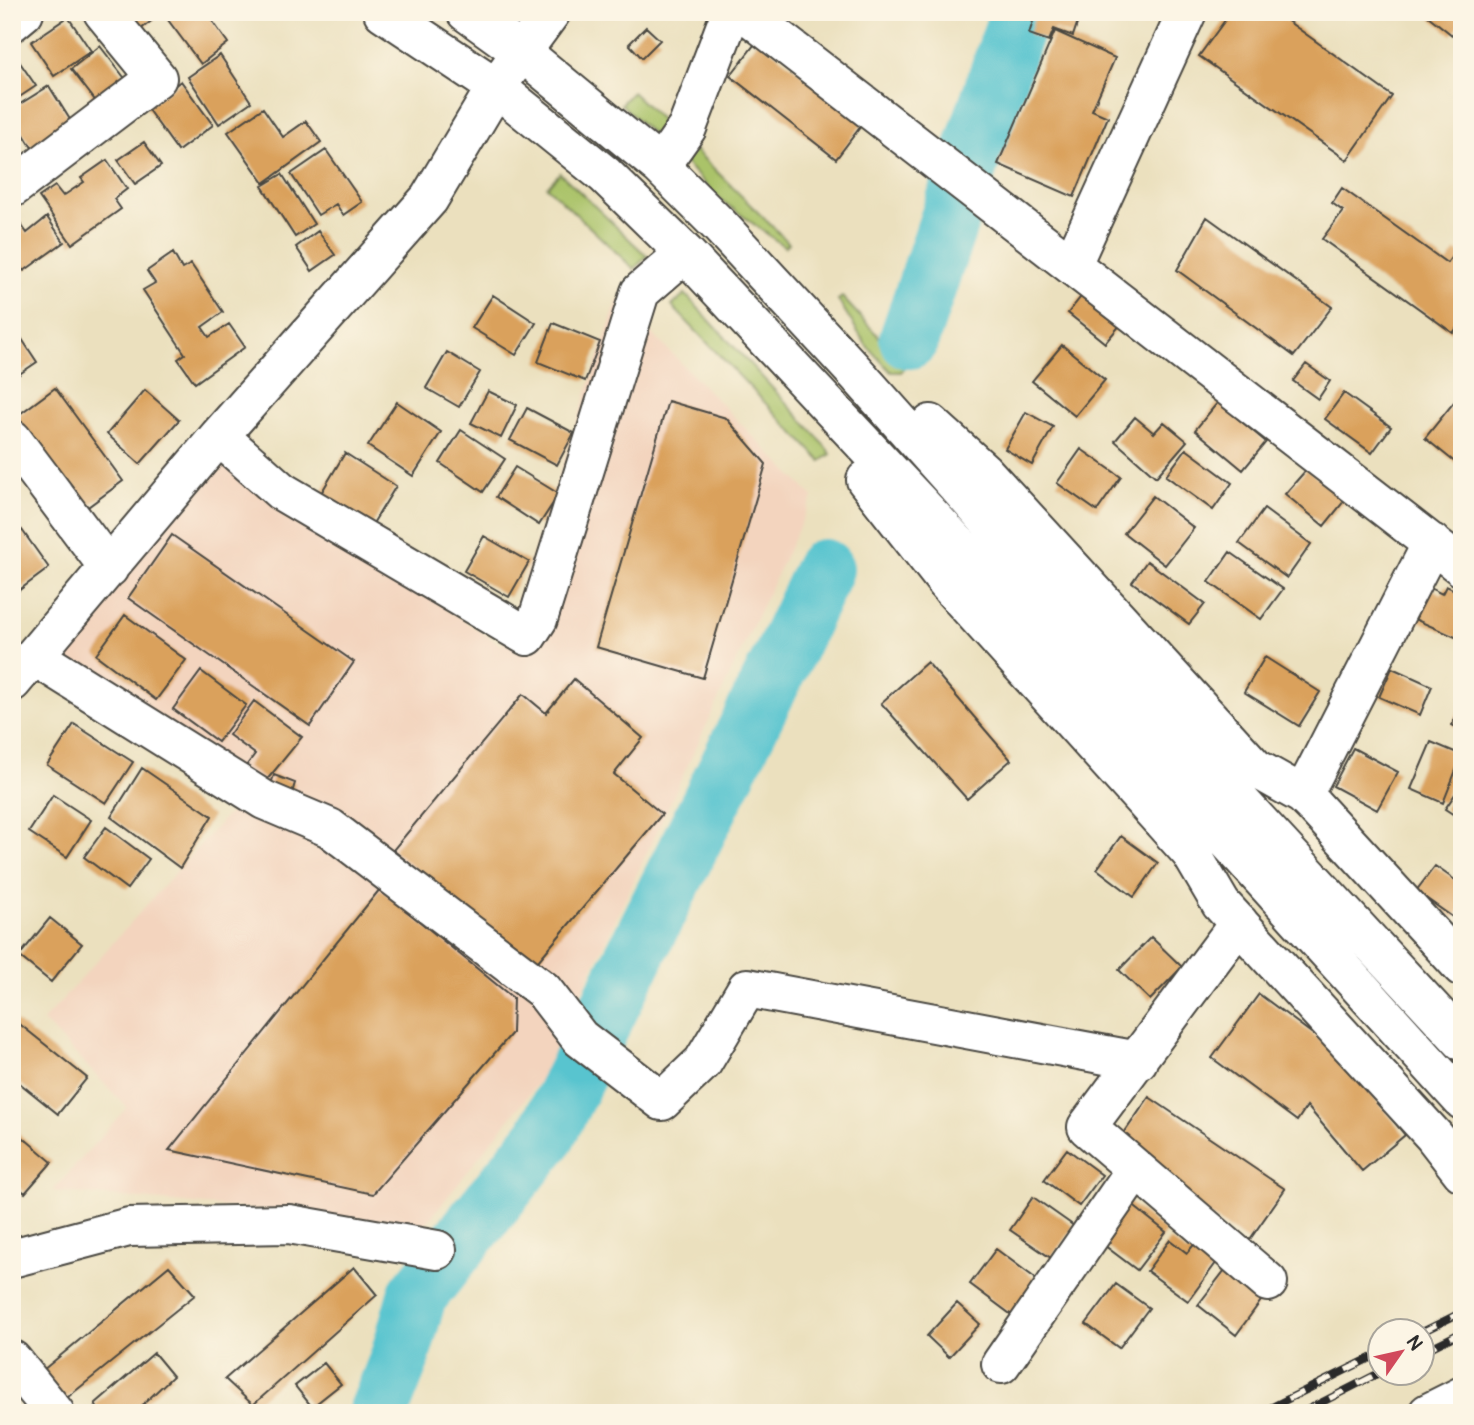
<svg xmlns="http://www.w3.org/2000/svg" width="1474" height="1425" viewBox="0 0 1474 1425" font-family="Pangolin,sans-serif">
<rect width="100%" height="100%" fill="#fcf5e5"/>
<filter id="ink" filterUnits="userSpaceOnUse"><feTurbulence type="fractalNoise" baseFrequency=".0143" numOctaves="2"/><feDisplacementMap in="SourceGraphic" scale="14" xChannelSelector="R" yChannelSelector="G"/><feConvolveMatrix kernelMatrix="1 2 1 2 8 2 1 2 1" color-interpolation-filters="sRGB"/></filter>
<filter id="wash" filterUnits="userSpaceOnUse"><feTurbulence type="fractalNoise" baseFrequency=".00686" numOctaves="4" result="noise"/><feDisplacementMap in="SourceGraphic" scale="28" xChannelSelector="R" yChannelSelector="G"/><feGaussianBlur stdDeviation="1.57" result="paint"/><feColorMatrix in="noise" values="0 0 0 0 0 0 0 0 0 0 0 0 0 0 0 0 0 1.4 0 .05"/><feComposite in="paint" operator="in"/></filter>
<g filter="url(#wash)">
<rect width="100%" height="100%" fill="#ebe0be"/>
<path fill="#f3d4be" d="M618,299L813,497L541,1079L425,1225L53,1191L127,1107L43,1021L234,807L40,676L219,456L502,646Z"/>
<path fill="#aac369" stroke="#6a774a" stroke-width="2" d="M632,92L666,124L655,137L621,104Z
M695,150L789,243L785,247L721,200L684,162Z
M560,173L647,256L634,269L547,187Z
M685,294L816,435L831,454L821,461L672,306Z
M842,297L906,366L901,372H891L866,345L838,300Z"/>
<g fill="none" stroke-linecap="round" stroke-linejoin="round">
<path stroke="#58c4cf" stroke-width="60" d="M909,339L1020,12
M378,1413L399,1360L417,1296L545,1137L783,657L824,569"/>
</g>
<g id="blocks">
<path fill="#daa15c" d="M128,12H163L141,29Z
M178,12H206L228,43L201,64L168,20Z
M1036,12H1081L1073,36L1054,29L1049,41L1029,34Z
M1231,12H1275L1392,96L1347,160L1199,56Z
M1423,12H1462V21L1452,35Z
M68,17L91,51L54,76L31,42Z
M646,27L660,40L642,58L629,44Z
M1055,31L1115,58L1092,110L1108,117L1074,197L998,164Z
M758,40L864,122L836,159L730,76Z
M100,46L130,85L101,108L71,69Z
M12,51L36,86L12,102Z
M220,55L251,102L219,124L188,77Z
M181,81L213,125L178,151L146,107Z
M49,86L74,126L34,151L12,115V109Z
M263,108L283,137L306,121L321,142L264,183L228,132Z
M144,142L161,166L135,184L118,160Z
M326,150L362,202L343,215L336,204L318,215L291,174Z
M107,160L127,189L114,199L121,209L72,244L39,197L55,186L63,196L84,182L81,178Z
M282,174L314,224L295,237L262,186Z
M1342,188L1447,263L1456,251L1462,255V321L1453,333L1322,239L1343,211L1332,203Z
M47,217L64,242L24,271L12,256V223L17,219L27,233Z
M1207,217L1332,307L1294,356L1177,270Z
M318,231L335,255L312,271L296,247Z
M173,253L182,269L191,264L223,312L202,327L209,337L229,324L245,347L195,383L178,359L185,354L143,290L155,283L147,271Z
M1084,293L1122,323L1105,343L1068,313Z
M493,295L536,323L516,355L472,328Z
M553,323L600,342L585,381L538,362Z
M12,324L37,362L12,379Z
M1062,345L1105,380L1075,416L1032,381Z
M447,352L480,372L459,407L426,388Z
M1306,364L1330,381L1318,399L1293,381Z
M55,388L123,481L81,512L13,419Z
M145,390L179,420L140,464L107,434Z
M488,391L517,405L501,438L471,423Z
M1462,392V468L1425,438Z
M1344,393L1391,427L1372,453L1325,419Z
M668,401L726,418L766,464L703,678L596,647Z
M397,402L441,432L413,476L368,446Z
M1218,402L1266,442L1243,470L1195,430Z
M527,408L574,433L557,465L510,440Z
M1026,412L1053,427L1032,465L1005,449Z
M1135,417L1154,433L1164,422L1187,441L1156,477L1115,441Z
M461,430L505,459L483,492L440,463Z
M1081,449L1121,477L1097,511L1057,483Z
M1186,449L1232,483L1213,510L1166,476Z
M345,453L396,486L369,530L317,500Z
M515,467L559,494L539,525L496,497Z
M1307,469L1345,500L1324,526L1285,494Z
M1153,496L1194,528L1165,565L1124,533Z
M1264,509L1311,544L1287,578L1239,543Z
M22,530L49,568L18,591L12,583V537Z
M172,535L354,662L310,726L128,598Z
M484,536L529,562L509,597L464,571Z
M1230,552L1283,589L1261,619L1209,582Z
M1147,561L1205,604L1189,624L1132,582Z
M1426,586L1442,594L1446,586L1462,593V640L1412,618Z
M125,615L186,660L156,700L96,655Z
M1265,657L1320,692L1299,726L1244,692Z
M927,662L1011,760L967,799L881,703Z
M1392,668L1432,686L1420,715L1379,697Z
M201,671L246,705L218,742L173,709Z
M574,679L643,738L614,774L662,814L533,967L393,850L523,694L546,713Z
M254,701L302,737L266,781L246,766L255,754L229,735Z
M1462,704V730L1452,725Z
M74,724L133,762L106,803L47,765Z
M1431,742L1462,755L1443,803L1411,789Z
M1353,748L1398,772L1377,810L1333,786Z
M142,768L212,816L180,868L111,817Z
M274,775L295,783L292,793H268Z
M1462,784V820L1445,809Z
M53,795L91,820L67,857L29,832Z
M106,827L149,859L127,889L84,857Z
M1121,836L1158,863L1134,897L1097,869Z
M1435,866L1462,885V907L1454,918L1416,891Z
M380,889L513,998L512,1033L373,1194L169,1150Z
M50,918L82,944L51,982L19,956Z
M1151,937L1182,967L1150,1000L1119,970Z
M1259,994L1338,1053L1405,1135L1362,1171L1307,1106L1297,1121L1212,1058Z
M12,1018L87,1078L58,1114L12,1077Z
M1149,1097L1285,1189L1248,1242L1113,1149Z
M12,1128L52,1162L25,1193L12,1182Z
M1067,1149L1102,1175L1079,1206L1044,1180Z
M1033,1197L1074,1226L1051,1258L1010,1230Z
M1126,1200L1166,1232L1137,1270L1096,1239Z
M1170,1240L1187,1253L1196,1242L1219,1259L1188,1301L1147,1271Z
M996,1249L1039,1281L1013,1316L970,1284Z
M169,1266L195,1295L63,1401L37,1375Z
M354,1267L377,1295L253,1405L225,1379Z
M1225,1270L1263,1298L1236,1335L1198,1305Z
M1116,1284L1149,1308L1119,1348L1086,1324Z
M957,1303L980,1324L949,1357L927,1336Z
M154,1353L173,1376L134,1413H100L95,1404Z
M324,1363L341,1384L312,1407L295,1386Z"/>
</g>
</g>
<g filter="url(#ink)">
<use href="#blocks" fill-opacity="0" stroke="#484641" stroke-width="2"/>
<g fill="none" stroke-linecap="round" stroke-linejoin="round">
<defs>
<path id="minor" d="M383,12L496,87L605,175L685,253L986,574L1462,1100
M466,12L523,53L660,166L719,225L857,374L1211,770L1462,1041
M744,12L1462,567
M12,22L24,12
M660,166L687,128L731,12
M12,188L157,78L103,12
M1072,264L1187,12
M931,424L983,471L1255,768L1303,795L1314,806L1462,967
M219,436L281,491L527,636L538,619L640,292L685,253
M12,439L109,568
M866,480L947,583L1191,853L1221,904L1434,1136L1462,1172
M34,656L264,800L330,828L543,990L580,1038L662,1101L703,1062L747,988L1138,1061
M12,682L219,436L429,199L496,87L551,12
M1303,795L1432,543
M1239,923L1087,1127L1268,1282
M12,1258L129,1227L289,1224L437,1250
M12,1360L55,1413
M1001,1364L1136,1169
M1428,1413L1462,1396"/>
</defs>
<use href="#minor" stroke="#484641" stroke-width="42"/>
<use href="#minor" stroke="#fff" stroke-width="38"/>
<defs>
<path id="rail" d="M1422,1332L1462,1312
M1422,1352L1462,1332
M1260,1413L1380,1353
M1301,1413L1381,1372"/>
</defs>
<use href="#rail" stroke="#2b2b2b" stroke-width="8"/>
<use href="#rail" stroke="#fcf5e5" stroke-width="5" stroke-dasharray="16" stroke-linecap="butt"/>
</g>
</g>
<rect width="1474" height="1425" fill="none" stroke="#fcf5e5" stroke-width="42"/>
<g transform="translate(1401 1352) rotate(56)"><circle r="33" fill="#fcf5e5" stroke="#a8a49b" stroke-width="2"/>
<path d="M0-5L12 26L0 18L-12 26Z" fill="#d1495b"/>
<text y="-10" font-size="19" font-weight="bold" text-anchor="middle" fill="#2b2b2b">N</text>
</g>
</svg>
